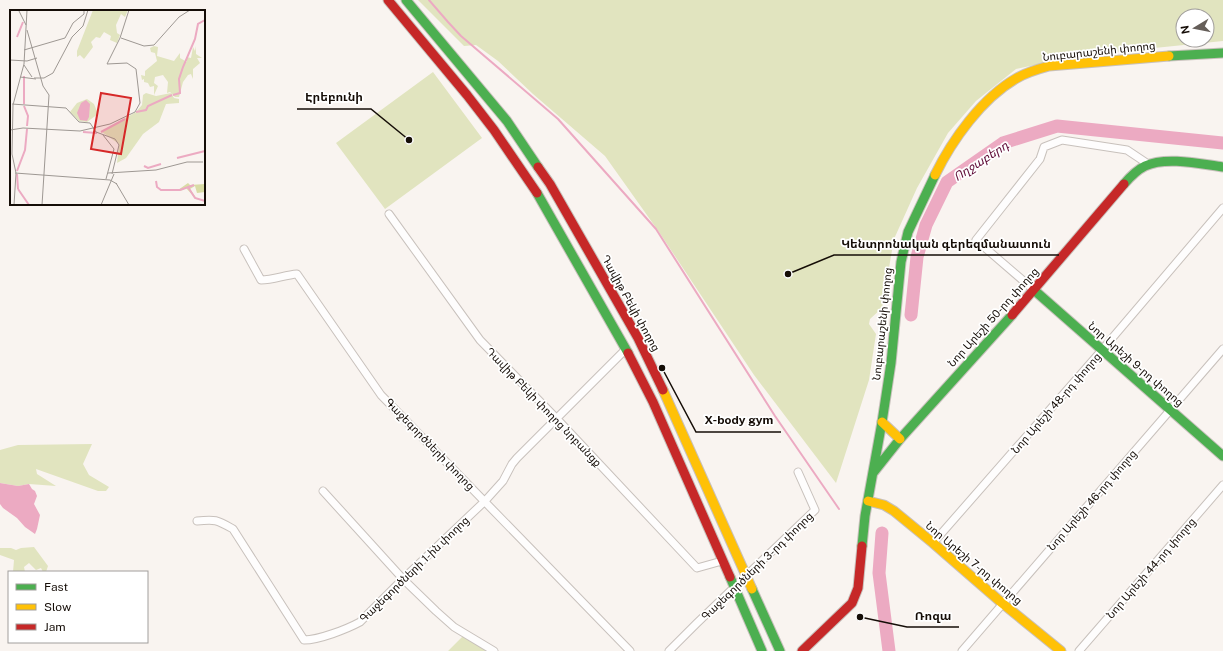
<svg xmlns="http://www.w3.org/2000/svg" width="1223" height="651" viewBox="0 0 1223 651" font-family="'Public Sans','Noto Sans Armenian',sans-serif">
<rect width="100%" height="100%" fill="#f9f4f0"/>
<path fill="#e1e4bf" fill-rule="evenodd" d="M418,0H1223V41L1076,56L1016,69L976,101L948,133L917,188L894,239L882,308L870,319L869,324L876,334L869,380L836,483L754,375L659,232L605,156L533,94L498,61L476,45L464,46ZM1183,16H1207V40H1183Z
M433,72L482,138L385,209L336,143Z
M92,444L83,464L89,475L109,487L106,491H98L36,469L37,474L56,486L29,484L18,486L0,483V450L18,445Z
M34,547L48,566L46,572H43L41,568L36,570L29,563L24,567L25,572H13L14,560L0,555V548H11L16,550L21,548Z
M463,636L487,651H448Z"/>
<path fill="#ecaac2" d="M0,483L18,486L29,484L32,489L35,491L37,496L34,504L40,515L37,529L35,534L25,527L17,518L3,508L0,504Z"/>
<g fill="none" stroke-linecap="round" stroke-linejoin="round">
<path stroke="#ecaac2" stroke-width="2" d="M429,0L448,22L461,36L558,119L656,229L775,416L839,509"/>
<path stroke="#ecaac2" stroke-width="13" d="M911,315L917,257L926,225L947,182L1003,143L1057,126L1223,143
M882,533L879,573L889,651"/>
<defs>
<path id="street" d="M389,214L480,340L557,419L697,568L722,561
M244,249L261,280C273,280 285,275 297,274L381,395L630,651
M1034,290L976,240L1040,159L1044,147L1062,140L1127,150L1148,164
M323,491L403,579L436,611L454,627L494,651
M197,521C216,519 217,520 233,529L304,640C319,640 347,629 360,622L403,579L485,501L503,481L512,464L517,458L626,349
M933,543L1102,350L1223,208
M669,651L697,623L815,510L798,472
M962,651L1223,349
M1079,651L1223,485"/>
<path id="fast" d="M406,0L507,121L538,167
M1169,56L1223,53
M1124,184C1130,177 1137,170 1145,166C1166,156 1201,164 1223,167
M537,193L628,353
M1034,290L1223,456
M873,473L900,439L1012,315
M862,546L865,516L882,422L891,363L901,262L908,232L935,175
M730,577L762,651
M752,589L780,651"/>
<path id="slow" d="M935,175C952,140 982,98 1017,78C1027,72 1038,69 1049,66L1169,56
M663,390L752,589
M882,422L900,439
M868,501L884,505L894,511L933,543L1002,603L1061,651"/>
<path id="jam" d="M388,0L467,95L494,130L537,193
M538,167L550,184L638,338L663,390
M1012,315L1124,184
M628,353L653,402L730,577
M802,651L852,603L858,588L862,546"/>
</defs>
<use href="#street" stroke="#c8c1bc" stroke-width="9"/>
<use href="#fast" stroke="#c8c1bc" stroke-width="11"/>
<use href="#slow" stroke="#c8c1bc" stroke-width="11"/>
<use href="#jam" stroke="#c8c1bc" stroke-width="11"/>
<use href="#street" stroke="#fefdfd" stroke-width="7"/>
<use href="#fast" stroke="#4caf50" stroke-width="9"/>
<use href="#slow" stroke="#ffc107" stroke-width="9"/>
<use href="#jam" stroke="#c62828" stroke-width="9"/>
</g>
<g text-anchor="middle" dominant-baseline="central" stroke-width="3.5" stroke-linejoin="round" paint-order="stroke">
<g font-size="11" fill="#150d07" stroke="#fff">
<text transform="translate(1099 51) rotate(-6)">Նուբարաշենի փողոց</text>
<text transform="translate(631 303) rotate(61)">Դավիթ Բեկի փողոց</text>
<text transform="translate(993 317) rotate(-48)">Նոր Արեշի 50-րդ փողոց</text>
<text transform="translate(882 324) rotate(-84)">Նուբարաշենի փողոց</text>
<text transform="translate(1136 364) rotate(41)">Նոր Արեշի 9-րդ փողոց</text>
<text transform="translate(1056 403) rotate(-49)">Նոր Արեշի 48-րդ փողոց</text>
<text transform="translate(544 407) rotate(46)">Դավիթ Բեկի փողոց նրբանցք</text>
<text transform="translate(430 444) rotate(46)">Գաջեգործների փողոց</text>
<text transform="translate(1092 500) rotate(-49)">Նոր Արեշի 46-րդ փողոց</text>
<text transform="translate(974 563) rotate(40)">Նոր Արեշի 7-րդ փողոց</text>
<text transform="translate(757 566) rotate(-44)">Գաջեգործների 3-րդ փողոց</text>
<text transform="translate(1151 568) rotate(-49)">Նոր Արեշի 44-րդ փողոց</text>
<text transform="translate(414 569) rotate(-44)">Գաջեգործների 1-ին փողոց</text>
</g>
<g font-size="12" font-style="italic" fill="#5e0a36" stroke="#fff">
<text transform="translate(981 161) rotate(-33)">Ողջաբերդ</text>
</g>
</g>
<g transform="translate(10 10)">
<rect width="195" height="195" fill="#f9f4f0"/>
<path d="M83,0H118L115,7L111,4L106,15L107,23L110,25L107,33L100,30L101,26L94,22L90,28L86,27L81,32L83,37L74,49L70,45L67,47V41ZM144,36L148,37L147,46L164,51L170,43V48L177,52L176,47L181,48L183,37L185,41L186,36V44L192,48H187L190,53L183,59V69L181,64L178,65L173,72L169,87H165L160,82L157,83L158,72L153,65L145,67L144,73L148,76L144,85V76L140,77L138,73L134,72V69L132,70L131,65L135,66V61L147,51L145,43L141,42L140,38ZM136,83L146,86L161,83L164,88L169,89V93L156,94L149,112L133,124L116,148L107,153L109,134L92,122L126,102L132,95L133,85ZM77,89L84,94L88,104L77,112L69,111L60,102L67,93Z" fill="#e1e4bf"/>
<path d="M178,173L180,175L195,174V182L187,183L185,176L180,179L187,189L195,191L186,189L176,178L173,180L169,181L168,180Z" fill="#d9dca5"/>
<path d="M76,90L80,94L79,107L77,111L70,110L67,103L71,93Z" fill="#ecaac2"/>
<path fill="none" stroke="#ecaac2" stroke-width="2" d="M7,27L13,12M163,85L170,83L169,69L173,57L185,29L188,14L195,10M14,94V66M14,96L18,106L17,116M126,102L136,100L138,96L162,85M73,122L87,123M91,122L115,109M167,148L195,141M134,156L138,158L151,154M7,161L15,140L17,119M7,164L8,179M146,171L147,177L151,180H170L184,175M178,177L185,188L195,191M8,179L19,195"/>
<path fill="none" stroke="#9e9893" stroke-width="1" d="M9,1L16,15M17,20L33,76L39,85M111,28L134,36L144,35L169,7L180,0M14,40L55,28L63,13L74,4V0M0,50L17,51L27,48M97,54L110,28L119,0M14,55L22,67M10,67L26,69M24,68H34L43,63L62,27L73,16L78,0M2,94L56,98L69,112L80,113L86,122L105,129L109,135L102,164M0,120L13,118L70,121L100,114L125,102L130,93L126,59L117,53L97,54M93,125L104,139L96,169M5,163L100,170L107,174M98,163L146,160L177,152H193M106,173L119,195M4,195L6,163L2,144L3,95L14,54L17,0M32,195L39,85M91,195L104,164"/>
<path fill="#d62828" fill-opacity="0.15" stroke="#d62828" stroke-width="2" d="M91,83L121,88L111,144L81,139Z"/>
<rect width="195" height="195" fill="none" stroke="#150d07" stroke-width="2"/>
</g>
<path fill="none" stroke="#150d07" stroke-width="1.5" d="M409 140L371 109H297M788 274L834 255H1059M662 368L696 432H781M860 617L907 627H959"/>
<g fill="#150d07" stroke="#fff" stroke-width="1.5">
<circle cx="409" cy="140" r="4"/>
<circle cx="788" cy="274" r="4"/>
<circle cx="662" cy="368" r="4"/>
<circle cx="860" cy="617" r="4"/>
</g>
<g font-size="12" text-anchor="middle" font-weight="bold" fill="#150d07" stroke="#fff" stroke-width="3.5" stroke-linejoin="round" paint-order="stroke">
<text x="334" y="101">Էրեբունի</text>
<text x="946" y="248">Կենտրոնական գերեզմանատուն</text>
<text x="739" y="424">X-body gym</text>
<text x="933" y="620">Ռոզա</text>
</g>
<rect x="8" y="571" width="140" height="72" fill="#ffffff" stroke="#a19e9c"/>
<rect x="16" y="584" width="20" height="6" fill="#4caf50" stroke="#a19e9c"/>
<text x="44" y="591" font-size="12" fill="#150d07">Fast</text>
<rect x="16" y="604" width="20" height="6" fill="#ffc107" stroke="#a19e9c"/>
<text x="44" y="611" font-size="12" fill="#150d07">Slow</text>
<rect x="16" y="624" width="20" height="6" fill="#c62828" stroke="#a19e9c"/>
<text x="44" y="631" font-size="12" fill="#150d07">Jam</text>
<g transform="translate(1195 28) rotate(260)"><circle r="19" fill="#ffffff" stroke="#a19e9c"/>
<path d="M0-3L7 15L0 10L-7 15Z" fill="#655e59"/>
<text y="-6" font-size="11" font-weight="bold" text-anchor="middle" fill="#150d07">N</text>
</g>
</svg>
